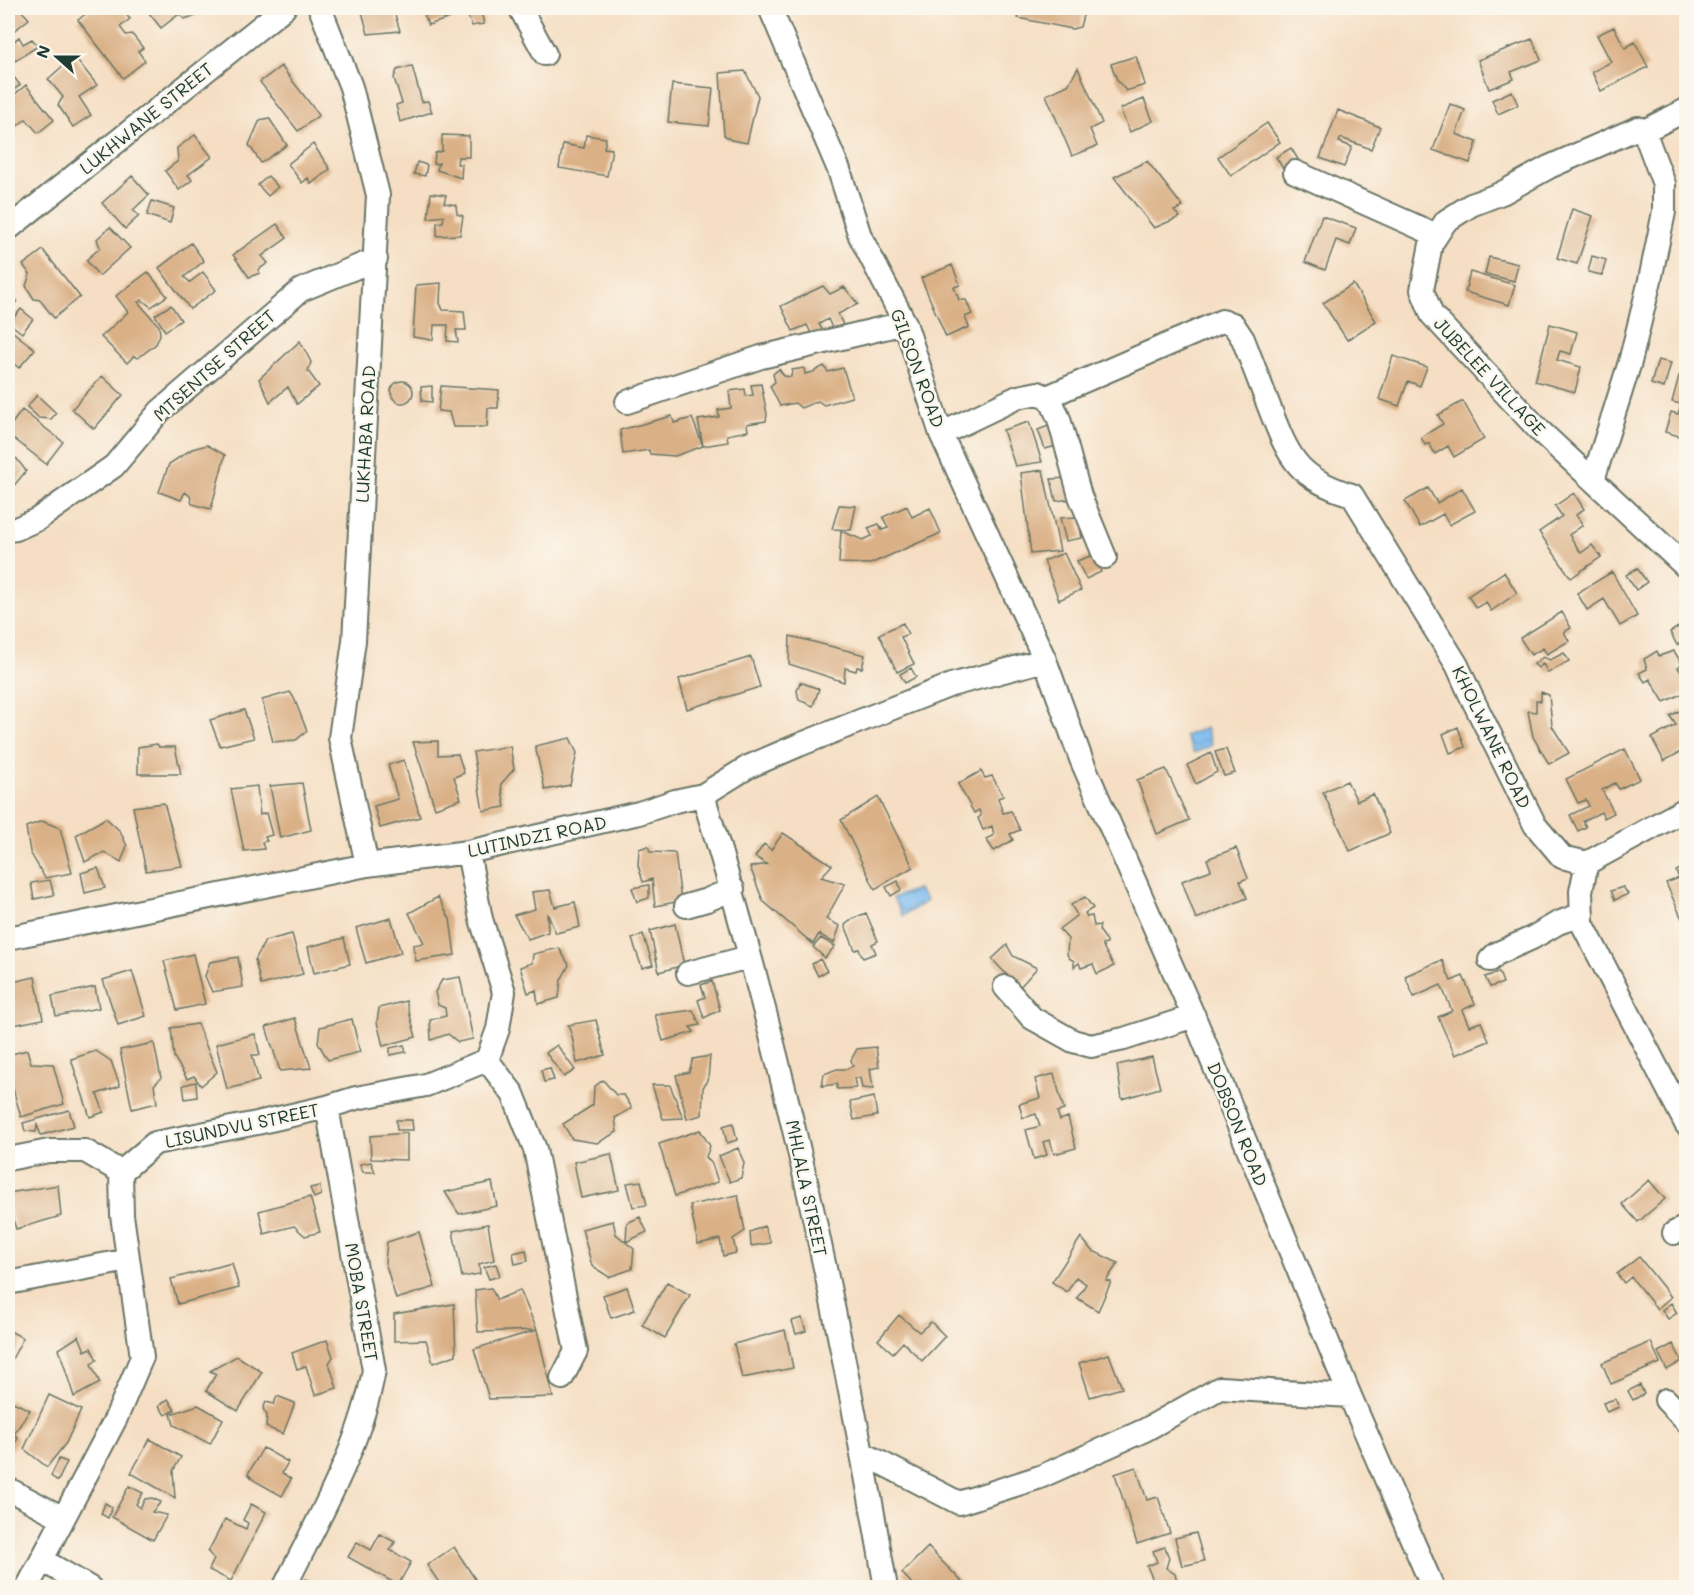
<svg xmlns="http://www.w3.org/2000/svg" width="1694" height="1595" viewBox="0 0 1694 1595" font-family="Mali,sans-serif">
<defs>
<pattern id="water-waves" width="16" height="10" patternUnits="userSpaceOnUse" patternTransform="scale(1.5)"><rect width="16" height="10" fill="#7cbbf0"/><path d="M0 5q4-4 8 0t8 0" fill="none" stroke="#6599c3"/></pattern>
</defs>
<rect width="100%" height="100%" fill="#fbf7ec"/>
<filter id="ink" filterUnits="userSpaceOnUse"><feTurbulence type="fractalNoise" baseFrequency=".0167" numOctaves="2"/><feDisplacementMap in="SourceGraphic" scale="12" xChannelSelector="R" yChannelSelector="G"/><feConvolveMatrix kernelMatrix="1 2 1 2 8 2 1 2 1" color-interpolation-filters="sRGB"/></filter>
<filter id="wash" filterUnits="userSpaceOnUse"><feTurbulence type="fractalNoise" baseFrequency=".008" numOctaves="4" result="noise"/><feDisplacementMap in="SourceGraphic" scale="24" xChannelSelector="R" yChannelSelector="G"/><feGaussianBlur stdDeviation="1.35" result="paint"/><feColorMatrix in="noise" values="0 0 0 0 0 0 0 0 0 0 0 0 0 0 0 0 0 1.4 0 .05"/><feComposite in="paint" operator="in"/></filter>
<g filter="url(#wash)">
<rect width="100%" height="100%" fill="#f5dec3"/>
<path fill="url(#water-waves)" stroke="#4e7c92" stroke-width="1.5" d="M1206,728L1212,745L1194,753L1185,736Z
M917,889L927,901L903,916L893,898Z"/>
<g id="blocks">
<path fill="#dab086" d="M8,8H19L29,19L10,34L8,30Z
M93,8L108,9L120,8L130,19L120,27L126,35L132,34L143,48L138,51L145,61L123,78L78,20Z
M145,8H172L178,15L161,28Z
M174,8H201L198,15L184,19Z
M361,8H393L400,31L368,34Z
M422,8H458L460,15L428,25Z
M1021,8H1085L1080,27L1072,29L1018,18Z
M481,11L484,24L472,26L468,16Z
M1614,27L1625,48L1635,42L1648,67L1601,91L1592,72L1611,62L1597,35Z
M19,37L23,44L32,39L38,46L15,61L8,46Z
M1532,39L1541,60L1511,72L1514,79L1489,89L1478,60Z
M74,56L97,85L79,97L91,115L73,127L58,105L63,97L48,79Z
M1136,56L1145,85L1126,91L1117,80L1111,64Z
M281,66L319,115L298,131L260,82Z
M412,66L422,102L428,101L432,112L400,122L396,105L402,103L394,78L397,70Z
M1078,68L1102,123L1090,129L1097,146L1072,156L1046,95L1068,85Z
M745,71L758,96L747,143L731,140L724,135L720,73Z
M10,72L20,85L8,94V74Z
M672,84L713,88L709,126L668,122Z
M26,85L54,120L38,133L26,119L11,131L8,127V100Z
M1512,91L1518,105L1498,114L1492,100Z
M1144,99L1153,121L1130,132L1120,109Z
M1450,104L1465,110L1456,134L1477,142L1470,163L1433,150Z
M1338,110L1380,127L1371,149L1341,138L1339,142L1352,147L1344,167L1320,158Z
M269,118L287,145L261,163L249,145L260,120Z
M1267,123L1280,142L1231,176L1218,157Z
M195,135L212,157L188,175L192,180L179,190L165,171L178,161L177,148Z
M442,135L469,136V157H458L457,164H462L461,178L437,170L439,163L434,164L435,153L442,151Z
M586,135L606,138L604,148L612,149L607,176L559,168L563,144L584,148Z
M313,144L330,169L311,184L308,178L302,183L288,164Z
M1291,148L1299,161L1284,170L1276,157Z
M1147,161L1183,207L1174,211L1180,217L1154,228L1114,177Z
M417,162L427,165L425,176L414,174Z
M132,176L149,195L133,210L139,216L125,229L102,203Z
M268,176L278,187L268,196L258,185Z
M431,193L446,195L444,203L456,205L457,214L463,216L460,235L437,236V223L443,222L444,216L428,218Z
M152,201L174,208L170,223L147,215Z
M1572,209L1593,216L1577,264L1557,258Z
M1322,216L1356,228L1350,245L1336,240L1325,270L1305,262Z
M277,224L287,238L262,256L268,263L258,270L260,273L249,277L233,255Z
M110,227L130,248L99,276L86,260L100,248L97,239Z
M191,243L204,261L184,277L190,282L203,272L216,290L190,309L159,268Z
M43,250L80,297L54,318L40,300L34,299L26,286L30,274L23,265Z
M1592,256L1606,260L1602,275L1588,272Z
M1489,257L1518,264L1514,281L1485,274Z
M952,265L960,285L954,287L959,300H966L972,314L965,317L969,327L946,337L921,278Z
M148,272L167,296L151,307L142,300L138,302L159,326L160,335L156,344L138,358L134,356L127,363L101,337L128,312L116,296Z
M1470,272L1515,285L1509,305L1465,292Z
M441,283L440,303L443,310L464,311L466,330H456L458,342L447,341L448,325H434L433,340L413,337L416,285Z
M1353,284L1376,321L1347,340L1323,303Z
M823,286L830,294L844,287L858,304L838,314L843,325L833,330L828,319L819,324L824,333H811L807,325L793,331L781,306Z
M8,294L17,301L9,311L8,309Z
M171,305L181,320L165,331L155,315Z
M21,309L33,319L22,333L9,323Z
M1550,324L1577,332L1571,354L1560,351L1557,360L1581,367L1575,392L1535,381Z
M9,329L35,349L19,368L8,359V331Z
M300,341L311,362L308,371L319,386L297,404L288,387L270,402L259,379Z
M1393,356L1427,367L1420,386L1408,381L1399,406L1379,399Z
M1658,360L1671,363L1664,388L1651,384Z
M824,366L828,372L843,368L852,397L824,405L818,401L801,408L795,403L780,406L770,386L775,382L773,374L779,369L784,376L791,377L792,370L804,368L805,374L813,372Z
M102,376L123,395L94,429L72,409Z
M1679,376L1686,379V406L1685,414L1686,415V438L1665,432L1671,412L1678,414L1681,404L1672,402Z
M391 392a11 11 0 1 1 22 0a11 11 0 1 1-22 0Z
M761,384L767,414L766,421L747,424L748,431L727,435L728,442L703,446L675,456L650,454L649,450L623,454L620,430L672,416L674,423L692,418L703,446L698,420L719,417L718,410L731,408L729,391L745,389L746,396L753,395L751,385Z
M432,386V402L422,401L421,387Z
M441,386L499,390L498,408H488L487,427H453L449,412L438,411Z
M37,395L56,413L51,419L39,418L27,407Z
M1463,401L1484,439L1454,457L1448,446L1435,454L1429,443L1425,445L1421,437L1443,424L1438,415Z
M22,410L63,442L46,464L8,434V429Z
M1029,422L1042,462L1015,466L1003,430Z
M1054,424L1060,445L1045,449L1038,430Z
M207,445L225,455L211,509L192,504L190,496L185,492L181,500L159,492L169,464L192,449Z
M8,452L17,459L26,471L12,488L8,487Z
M1043,470L1060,551L1031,554L1021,473Z
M1069,478L1072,499L1056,501L1051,479Z
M1428,488L1437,503L1462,488L1475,511L1449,525L1443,514L1420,527L1405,501Z
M1574,493L1584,509L1576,515L1583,525L1569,535L1581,553L1592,545L1601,557L1571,578L1539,532L1562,516L1555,506Z
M839,505L856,506L851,530L832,529Z
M907,506L912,517L930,508L941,533L870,564L839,563L841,531L863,540L872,536L868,528L879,524L882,530L888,528L883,517Z
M1078,517L1082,538L1066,541L1060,518Z
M1064,553L1081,590L1059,600L1044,561Z
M1093,555L1101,572L1086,579L1077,561Z
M1637,568L1647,582L1636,590L1626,575Z
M1504,572L1517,593L1491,611L1486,602L1476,608L1468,596Z
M1612,572L1637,616L1620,626L1604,599L1587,610L1577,593Z
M1562,612L1571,628L1564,632L1569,641L1547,654L1543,648L1531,655L1520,638Z
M903,623L908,634L901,637L914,664L897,672L879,634Z
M1680,626L1686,640L1677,645L1670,632Z
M790,636L865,655L862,668L857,667L856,671L845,668L844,682L789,664Z
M1657,651L1659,656L1674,651L1682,664L1678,668L1684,675L1686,674V692L1664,702L1650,679L1645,682L1639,673L1647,669L1644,659Z
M1564,653L1569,661L1548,673L1543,664L1538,668L1534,664L1543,657L1550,660Z
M751,657L760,687L687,709L679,679Z
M911,668L916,677L905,683L900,674Z
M800,682L819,689L813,706L799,700L797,691Z
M290,692L294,698L307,731L296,740L273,742L262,700Z
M1541,692L1549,695L1552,726L1569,753L1549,764L1533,737L1528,711L1536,712V700L1541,701Z
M1683,709L1686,715V749L1664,761L1652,738L1676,725L1670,716Z
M244,710L254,738L220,746L210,720Z
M1458,727L1465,747L1450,753L1443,734Z
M570,738L577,753L570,785L545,790L535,746Z
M438,741V755L458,754L464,773L454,777L461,799L435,808L413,742Z
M157,744L159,747H175L181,774H138V747Z
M510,746L514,769L501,784L505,807L483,811L473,752Z
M1226,749L1235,773L1224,776L1215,752Z
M1625,749L1640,779L1619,789L1615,783L1602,790L1614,813L1604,818L1601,812L1583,821L1586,827L1578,831L1570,815L1589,806L1586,800L1578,803L1566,779Z
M1211,753L1217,772L1196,784L1187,765Z
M404,760L420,817L380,828L374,806L398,799L388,765Z
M1166,769L1189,820L1157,834L1137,780Z
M981,771L985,778L992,776L1003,796L998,798L1003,813L1011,811L1020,830L1010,834L1013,840L994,851L986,839L994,835L992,826L983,830L978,818L981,816L979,810L974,813L958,784Z
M1347,781L1357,801L1373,794L1390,833L1350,851L1323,792Z
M302,783L311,830L280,838L270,786Z
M257,786L260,815L266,813L272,835L265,837L267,841L262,842L264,849L244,851L231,789Z
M878,797L913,867L875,889L841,820Z
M164,803L182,866L146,871L133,807Z
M106,818L120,831L127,846L121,862L104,852L85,862L76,835Z
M42,821L60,828L72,873L45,878L30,852L26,827Z
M783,833L832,865L821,877L845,884L826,919L840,926L834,943L819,934L813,944L763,901L750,867L767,864L755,857L764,844L771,850Z
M648,846L650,852L675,853L681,901L655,906L652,879L643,882L638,865L639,849Z
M1236,848L1248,878L1240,881L1247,898L1196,919L1182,881L1211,870L1207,859Z
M1686,866V917L1682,919L1666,883L1679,878L1676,871Z
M98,868L105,888L85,893L81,873Z
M50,880L54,895L34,899L31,883Z
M898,881L901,890L891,896L886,887Z
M649,885V898L637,902L632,888Z
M1623,887L1628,894L1615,900L1611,891Z
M550,890L555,907L575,902L580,927L556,933L547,913L548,932L528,939L514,915L535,909L532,892Z
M438,897L450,919L455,955L416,961L413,945L424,943L409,913Z
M1085,897L1093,908L1085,913L1087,917L1092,916L1094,926L1100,925L1099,930L1107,941V944L1102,945L1114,966L1097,974L1093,964L1081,968L1079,963L1074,967V961L1069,958L1067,954L1068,939L1059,929L1077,915L1071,905Z
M866,913L878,941L872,944L876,953L863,958L859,949L855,950L845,925L854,918Z
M391,918L401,953L366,963L356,928Z
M675,924L684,965L659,972L650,931Z
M292,934L303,974L261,985L255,960L265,941Z
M643,934L653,965L642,968L632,939Z
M344,938L350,964L314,973L308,947Z
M821,938L835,946L825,958L813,947Z
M1007,945L1013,956L1037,968L1019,988L992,959Z
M559,948L569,965L561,980L559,998L538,1004L536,990L528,993L520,967L532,963L533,954Z
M193,954L205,1004L177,1010L164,961Z
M238,957L243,987L212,992L205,976L210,962Z
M820,959L827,971L818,976L812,964Z
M1442,960L1451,981L1463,976L1475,1004L1462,1010L1469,1026L1481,1022L1489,1041L1455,1055L1438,1017L1452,1011L1441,985L1414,997L1405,976Z
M132,971L146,1016L118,1025L103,980Z
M1499,972L1503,983L1490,987L1485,977Z
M35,977L43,1019L8,1026V983Z
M460,977L473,1039L458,1042L448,1034L431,1040L430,1020L446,1016L445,1008L438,1005L435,992L442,980Z
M712,981L720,1010L704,1018L698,1000L705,997L701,985Z
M95,987L99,1008L56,1016L52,996Z
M406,1001L416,1037L383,1046L377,1022L379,1008Z
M693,1010L700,1025L690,1027L694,1032L663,1041L655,1015Z
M295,1018L311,1068L280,1071L266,1027Z
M352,1019L360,1052L328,1060L318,1043L320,1027Z
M596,1020L605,1055L577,1063L572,1036L568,1025Z
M197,1024L217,1072L201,1086L194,1076L187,1079L174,1057L171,1028Z
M255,1034L260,1055H252L259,1081L227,1089L216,1044Z
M154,1043L161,1078L154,1085L157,1103L132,1109L120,1050Z
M404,1045L406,1052L390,1055V1048Z
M557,1045L575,1070L564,1077L546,1053Z
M876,1047L879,1067L870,1069L873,1089L862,1088L860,1078H854L856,1088L837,1089V1084L822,1086L824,1074L837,1069H846L853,1066L851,1060L857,1049Z
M27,1050L31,1063L53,1064L64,1104L21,1117L8,1071V1055Z
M96,1051L111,1061L120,1086L97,1094L104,1112L90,1117L71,1059Z
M710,1056L708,1078L703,1088L702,1115L687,1119L676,1075L689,1072L693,1059Z
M1152,1057L1160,1088L1122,1099L1117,1065Z
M550,1068L554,1080L544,1082L541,1070Z
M1054,1074L1064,1110L1057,1112L1060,1120L1068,1117L1076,1148L1054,1154L1050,1140L1043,1142L1047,1155L1034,1159L1026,1130L1040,1126L1036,1114L1023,1118L1019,1104L1040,1098L1035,1079Z
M603,1080L616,1095H624L632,1108L615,1118L617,1132L597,1143L572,1139L563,1124L593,1105L594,1087Z
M196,1082L197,1097L185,1099L183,1085Z
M652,1085H670L683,1118L663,1119Z
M874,1097L877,1116L854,1120L850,1102Z
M69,1110L74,1126L41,1135L37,1125L36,1132L25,1131L23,1123Z
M396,1120H412L413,1130H397Z
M733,1123L737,1140L727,1143L723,1126Z
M700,1130L710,1146L706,1157L712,1164L718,1182L675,1196L659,1144Z
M407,1133V1160L371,1159L370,1136Z
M738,1148L744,1163L741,1178L730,1182L719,1156Z
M611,1154L619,1190L581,1198L574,1162Z
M371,1162L375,1172H363L360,1164Z
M1649,1180L1665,1199L1638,1222L1622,1204Z
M641,1181L647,1205L633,1207L627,1183Z
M492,1182L497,1206L459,1214L445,1192Z
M58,1185L61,1216L16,1229L8,1202V1193Z
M320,1186L321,1195L314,1198L310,1188Z
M738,1195L745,1231L733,1239L736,1253L723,1256L720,1239L698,1244L690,1205Z
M310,1197L320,1232L305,1236L294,1226L264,1234L259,1211Z
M640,1217L647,1232L626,1242L627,1223Z
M613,1221L616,1234L634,1249L632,1269L609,1277L592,1266L582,1229Z
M488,1224L494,1260L479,1264L480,1274L462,1277L453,1231Z
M764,1226L771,1243L751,1246L750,1232Z
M419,1232L435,1287L396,1299L385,1262L387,1242Z
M1081,1237L1091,1250L1118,1263L1106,1281L1111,1282L1098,1311L1077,1298L1086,1284L1076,1277L1067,1292L1052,1282Z
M526,1250L528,1261L515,1264L513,1253Z
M1639,1257L1671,1297L1657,1309L1631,1277L1624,1283L1617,1274Z
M232,1263L239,1288L178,1304L171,1279Z
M496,1264L500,1276L489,1279L484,1267Z
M667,1282L690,1295L665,1338L642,1325Z
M627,1287L635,1310L611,1318L603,1295Z
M491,1288L497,1300L520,1290L537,1330L478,1332L475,1290Z
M1671,1303L1677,1313L1668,1319L1662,1310Z
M454,1304L456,1355L433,1363L426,1340L394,1341V1314Z
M899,1315L919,1332L931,1322L945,1336L922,1361L903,1342L893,1353L878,1340Z
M802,1318L806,1331L796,1334L792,1321Z
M8,1330L23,1338L11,1361L8,1359Z
M537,1330L553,1397L489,1399L474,1349Z
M785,1330L793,1368L742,1378L734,1344Z
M79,1336L85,1351L91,1348L97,1360L91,1364L100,1383L74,1397L59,1349Z
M327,1340L333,1357L329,1363L337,1388L315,1395L306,1366L297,1369L292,1353Z
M1651,1342L1660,1363L1611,1384L1602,1363Z
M1673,1344L1682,1361L1667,1370L1658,1352Z
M1109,1354L1122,1388L1090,1397L1079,1363Z
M237,1356L262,1372L238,1411L206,1391L216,1374L210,1371Z
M1640,1385L1644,1394L1633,1400L1628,1391Z
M49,1395L81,1410L66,1443L47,1467L24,1449Z
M277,1396L295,1403L283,1434L266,1427L267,1415L263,1409L266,1402L274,1404Z
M168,1399L175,1410L165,1415L159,1406Z
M1615,1399L1619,1407L1607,1412L1603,1403Z
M9,1400L30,1410L14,1434L18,1438L12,1450L8,1448Z
M198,1405L223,1419L210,1444L174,1425L171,1414Z
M150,1439L181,1457L173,1471L175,1498L131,1473Z
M263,1448L288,1462L282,1473L291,1479L282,1496L255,1481L248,1474Z
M59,1459L67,1462L58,1481L51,1476Z
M1136,1467L1147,1500L1158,1497L1170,1533L1137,1544L1115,1474Z
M129,1486L143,1493L136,1504L140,1508L145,1499L152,1498L161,1502L152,1512L167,1515L153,1540L112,1517Z
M105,1503L112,1507L108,1518L101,1514Z
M251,1504L266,1512L231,1581L209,1570L214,1559L208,1552L225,1519L246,1529L248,1523L243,1520Z
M1196,1533L1204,1561L1182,1566L1175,1538Z
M380,1534L395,1542L390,1550L411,1562L398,1585L348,1557L357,1542L371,1550Z
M454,1547L475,1579L481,1587H442L427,1565Z
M928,1547L965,1585L962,1587H938L935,1585L932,1587H915L902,1573Z
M1165,1547L1169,1558L1166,1568L1175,1574L1179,1587H1156L1147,1566L1157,1562L1153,1551Z
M306,1579L321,1585L320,1587H302Z"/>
</g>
</g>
<g filter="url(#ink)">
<use href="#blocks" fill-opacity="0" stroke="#6a7566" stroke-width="1.5"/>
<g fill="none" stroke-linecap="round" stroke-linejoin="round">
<defs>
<path id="minor" d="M320,8L351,87L378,195L354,641L340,738L367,865
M520,8L545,54
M770,8L839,170L860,236L905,323L941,434L1045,660L1081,759L1197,1024L1350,1396L1433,1588
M1686,110L1644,131L1638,128L1549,167L1502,193L1471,205L1446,221L1431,244L1422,290L1432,315L1540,431L1686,567
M1295,172L1436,235
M8,229L284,8
M1047,397L1222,321L1233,324L1243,339C1252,362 1261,386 1270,409C1289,458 1298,479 1352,495L1457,665L1470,694L1535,825L1562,857L1587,863L1686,809
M627,402L761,357L905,323
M941,434L1018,397L1038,393L1047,397L1053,405L1059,419L1080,496L1105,557
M1593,480L1630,362L1650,280L1664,212V184L1644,131
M8,530L16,529L38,519L114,466L160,411L301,290L376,259
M703,795C784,1054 840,1321 886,1588
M1587,863L1581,891L1582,923L1686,1124
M686,906L707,900L733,889
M8,938L367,865L468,852L639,813L675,801L703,795L748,767L799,745L951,685L1045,660
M1490,960L1496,954L1532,938L1558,923L1582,914
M688,973L749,957
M1005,987L1032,1018L1073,1041L1091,1046L1124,1039L1194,1016
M487,1060L513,1094L535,1149L576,1351L562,1378
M8,1159L49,1151H85L121,1172
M1674,1233L1686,1227
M8,1283L128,1260
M1666,1400L1686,1421
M864,1454L959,1503L1040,1477L1145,1430L1220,1388L1350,1396
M8,1489L63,1518
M42,1560L90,1588
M27,1588L116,1418L142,1357L122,1215L121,1172L155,1143L257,1123L327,1107L356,1098L426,1085L487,1060L498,1029L504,992L481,919L468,852
M284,1588C319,1517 360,1448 374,1370L327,1107"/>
</defs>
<use href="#minor" stroke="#6a7566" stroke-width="26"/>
<use href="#minor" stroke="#fff" stroke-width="22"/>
</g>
</g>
<g text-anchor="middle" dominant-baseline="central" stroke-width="5" stroke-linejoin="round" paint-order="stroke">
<g font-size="18" fill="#1f3d34" stroke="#fbf7ec">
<text transform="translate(146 118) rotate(-39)">LUKHWANE STREET</text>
<text transform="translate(214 365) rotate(-42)">MTSENTSE STREET</text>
<text transform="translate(918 368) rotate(70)">GILSON ROAD</text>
<text transform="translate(1490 376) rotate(47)">JUBELEE VILLAGE</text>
<text transform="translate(365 434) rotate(-87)">LUKHABA ROAD</text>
<text transform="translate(1492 737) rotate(64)">KHOLWANE ROAD</text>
<text transform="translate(537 836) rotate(-12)">LUTINDZI ROAD</text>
<text transform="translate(1238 1124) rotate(68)">DOBSON ROAD</text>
<text transform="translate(242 1125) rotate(-12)">LISUNDVU STREET</text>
<text transform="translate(807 1188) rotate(78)">MHLALA STREET</text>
<text transform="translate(362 1302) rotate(80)">MOBA STREET</text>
</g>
</g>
<rect width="1694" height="1595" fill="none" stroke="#fbf7ec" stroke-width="30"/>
<g transform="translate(57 57) rotate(291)" stroke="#fbf7ec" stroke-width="4.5" paint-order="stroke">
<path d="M0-4.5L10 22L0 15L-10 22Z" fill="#1f3d34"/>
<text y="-9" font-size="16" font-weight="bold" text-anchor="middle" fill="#1f3d34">N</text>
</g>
</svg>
